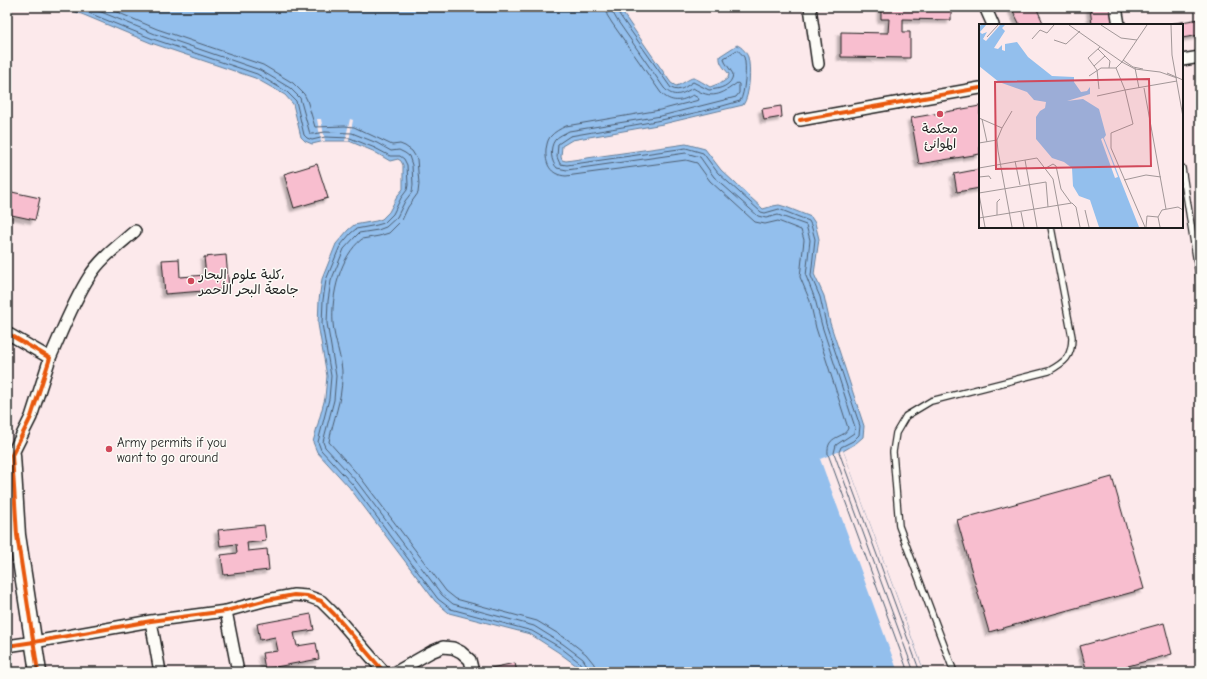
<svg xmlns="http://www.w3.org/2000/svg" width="1207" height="679" viewBox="0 0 1207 679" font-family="'Comic Neue','Playpen Sans Arabic',sans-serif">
<defs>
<filter id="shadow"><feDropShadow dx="-3.5" dy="3.5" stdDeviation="1" flood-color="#0004"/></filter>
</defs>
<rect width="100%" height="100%" fill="#fce9eb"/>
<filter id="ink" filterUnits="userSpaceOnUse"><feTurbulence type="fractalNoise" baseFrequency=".025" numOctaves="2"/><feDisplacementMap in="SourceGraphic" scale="8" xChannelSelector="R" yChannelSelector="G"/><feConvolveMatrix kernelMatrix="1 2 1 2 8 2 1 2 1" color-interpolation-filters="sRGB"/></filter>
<g filter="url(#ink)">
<path fill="#93bfed" stroke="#637e99" d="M62,7H620L624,15L671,83L676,86C681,85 690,78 693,78C696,78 707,85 710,87L723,82L728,78L729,74C724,68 719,63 720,56L737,45C742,47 746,52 748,57C751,68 750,96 743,105L663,124L572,140L562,146L561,157L562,160L566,161L686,144L705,149L721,170L763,209L773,206L779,205L786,207L811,217L815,223L819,239L814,274L824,296L830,323L864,426L863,437L855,444L843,451L924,672H581L577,666L558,652L530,634L449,613L435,601L349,487L317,452L313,442L325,398L327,376L318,324L319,300L322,279L336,244L348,230L354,225L376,221L382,219L389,212L398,195L403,189V165L401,161L398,159L390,161L373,151L349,141H325L312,144L305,141L301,137L293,104L285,95L255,78L151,43L84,15Z"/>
<path fill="#fce9eb" d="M317,119H321L325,141L321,142Z
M350,119L353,120L349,141H345Z
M843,450L924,672H898L820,459Z"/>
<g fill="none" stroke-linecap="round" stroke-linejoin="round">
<path stroke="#4c5d70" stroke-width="1" d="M74,7L153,39L257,74L287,92L296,101L304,135L307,138L312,140L325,137L350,138L375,148L390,156H400L404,159L407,165L408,185L407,190L401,198L393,214L384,223L377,225L356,229L351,233L340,246L326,280L323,300L322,324L331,376L329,399L318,442L321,450L353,485L438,599L451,609L532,631L561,648L579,662L584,669V672
M89,7L155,34L260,70L290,88L300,98L310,134H313L325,132L352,133L377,143L391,151L399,150L405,153L409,156L412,165L413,185L412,192L405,201L397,217L386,227L378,230L359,233L355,237L344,249L331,281L328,301L327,323L336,376L334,400L323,442L325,447L357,482L442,595L453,604L534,626L563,644L583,659L588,667L589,672
M105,7L157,29L263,65L293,83L304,94L307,100L315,127L345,126L354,127L392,145L400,144L405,146L412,151L417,159L419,184L418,193L408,207L402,220L389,233L379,236L362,239C340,256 331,296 333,323C334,341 343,359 342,377C342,401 333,419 329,442L361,478L446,591L456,599L537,621L567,639L586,654L594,664L596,672
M606,7L607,15L612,23L661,93C671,103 681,102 693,95L698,98L699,100L660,110L566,126C560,129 554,132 550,137C547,141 547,145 546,149C545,164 550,175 566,176L686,160L697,163L710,181L755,222L765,224L778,221L801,230L804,240L800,277L810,301L816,328L848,428C845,439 826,434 828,454L908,672
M612,7L613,13L617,20L664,88C674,99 682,94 693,88C712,100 721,95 737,83L739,84V93L736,97L661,116L569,131C564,134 558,136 555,140C549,148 551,162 557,168L567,170L686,153L700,157L714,177L758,216L766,218L778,215L806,225L810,240L806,276L815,299L822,326L855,427L854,433L836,445L834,453L914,672
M617,7V11L621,17L671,88C680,93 686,86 693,82L709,90C720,89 732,86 733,74L725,62L724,58L737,50C739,51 742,54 744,57C747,65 745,94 740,101C684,118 627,126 570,136L558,144L557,157L560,164L567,165L686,148L703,153L718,173L761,212L765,213L779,209L809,221L811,225L815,239L811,276L820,297L826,324L860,426L859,435L853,441L841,447L839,452L920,672"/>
</g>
<path fill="#f8becf" stroke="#1c1c1c" filter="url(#shadow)" d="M881,7H951V20L903,19V32H910V58L841,57V32L888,33L889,19H881Z
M1011,7H1036L1044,25H1020Z
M1090,7H1113L1115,25H1092Z
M1200,19V35L1182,38V25H1162Z
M781,106L782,117L764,120L762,109Z
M980,106V154L919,164L911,118Z
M317,164L328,198L294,208L284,174Z
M980,169V188L957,192L954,174Z
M7,191L40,198L35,220L7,214Z
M226,255L229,289L165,294L162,260L179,259L180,277L206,275L204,257Z
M1112,477L1144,589L989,632L957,520Z
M264,525L266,541L247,543L248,551L267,549L269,570L224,575L221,555L237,553L236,544L220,546L218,530Z
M311,614L314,630L294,633L297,646L316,643L319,659L265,669L262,653L278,651L275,637L260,640L257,624Z
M1164,623L1172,654L1106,672H1087L1080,646Z
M515,663L517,672H492L491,668Z"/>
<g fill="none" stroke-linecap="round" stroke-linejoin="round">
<defs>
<path id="lane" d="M1182,168L1200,282
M954,672L899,526L893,452L896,433L906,416L931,401L1049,371C1065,362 1072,357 1072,337L1051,227"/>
<path id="street" d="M810,7L818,64
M985,7L993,25
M1116,7L1119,25
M1182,60L1200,57
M800,120L980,88
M7,333L50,358L31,417L12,455
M50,358C62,331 73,302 89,277C100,259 119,245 135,231
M226,611L238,672
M151,621L160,672
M7,646L34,642L151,621L226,611L267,600L294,595L307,596L321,601L334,614L384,672
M396,672L431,652L443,647L453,648L461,652L470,660L473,672"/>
<path id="secondary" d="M7,456L12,455L17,535L38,672"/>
</defs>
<use href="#lane" stroke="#1c1c1c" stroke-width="8"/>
<use href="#street" stroke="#1c1c1c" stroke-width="14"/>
<use href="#secondary" stroke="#1c1c1c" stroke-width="19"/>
<use href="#lane" stroke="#fdfcf7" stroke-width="5.5"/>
<use href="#street" stroke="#fdfcf7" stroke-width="11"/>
<use href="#secondary" stroke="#fdfcf7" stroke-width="16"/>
<defs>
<path id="cycleway" d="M800,120L980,88
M7,333L50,358L31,417L12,455L17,535L38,672
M7,646L34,642L151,621L226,611L267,600L294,595L307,596L321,601L334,614L384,672"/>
</defs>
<use href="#cycleway" stroke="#fdfcf7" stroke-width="6"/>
<use href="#cycleway" stroke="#e8590c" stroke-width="4"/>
</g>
</g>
<g fill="#d1495b" stroke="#fdfcf7" stroke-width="1.5">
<circle cx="940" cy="114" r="4"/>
<circle cx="191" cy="281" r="4"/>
<circle cx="109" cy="449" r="4"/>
</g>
<g text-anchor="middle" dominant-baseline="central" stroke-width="3" stroke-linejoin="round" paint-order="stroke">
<g font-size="13" fill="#1c1c1c" stroke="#fdfcf7" text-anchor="start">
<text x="940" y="128" text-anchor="middle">محكمة<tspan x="940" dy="15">الموانئ</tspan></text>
<text x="199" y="274">كلية علوم البحار،<tspan x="199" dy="15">جامعة البحر الأحمر</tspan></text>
<text x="117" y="442">Army permits if you<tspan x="117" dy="15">want to go around</tspan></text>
</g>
</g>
<g transform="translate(979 24)">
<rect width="204" height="204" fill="#fce9eb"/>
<path d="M2,1H7L1,8L3,10L8,8L4,15L7,17L21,1H26L23,4L26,7L15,24L19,25L23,21V26L26,27V20L38,18L49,33L73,52L95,53V58L102,68L108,67L111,63V70L88,77L104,75L120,85L127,111L125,114L160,203H120L111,176L100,172L94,162L93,144L85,138L73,134L57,115V93L61,87L66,84L67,78L55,76L48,68L20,58L0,42V3Z" fill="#93bfed"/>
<path d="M124,114L139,153L136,154L122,115Z" fill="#fce9eb"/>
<path fill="none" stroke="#a29798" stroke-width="1" d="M90,1L143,38L168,1M122,1L142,14L158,16M192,1L193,31L204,93M8,13L19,1M53,15L61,6L68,9L75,1M75,16L87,20L101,7M119,25L131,37L130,44M144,36L154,43L164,45M115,42L126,32M156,44L160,64M188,49L204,56M110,52L122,44H137M198,57L146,66L137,44L143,38L156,45L181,48L198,54M165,64L187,185M120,65L118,46L109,34L121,23M118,72L146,66L154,100L132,109V124L166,203M0,94L23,104L18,116L19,127L33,203M3,95L8,118M23,104L33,87M0,119L18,116M46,136L58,203M36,137L41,161M0,144L58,134L74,155L83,203M67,144L74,140L77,142L82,165L92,179M0,153L10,152L12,155M145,156L167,151L182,153M0,169L67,158L69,183M0,170L6,203M106,186L110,203M42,188L45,203M18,191V178L21,175M0,194L93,179L97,183L101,203M167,203L168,192L179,193M181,203L179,193L183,186L199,183L204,186"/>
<path fill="#d1495b" fill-opacity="0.15" stroke="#d1495b" stroke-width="2" d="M170,55L172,142L17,145L16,58Z"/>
<rect width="204" height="204" fill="none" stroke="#1c1c1c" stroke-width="2"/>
</g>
<rect width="1207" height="679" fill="none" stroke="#fdfcf7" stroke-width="24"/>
<rect x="12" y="12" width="1183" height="655" fill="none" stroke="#1c1c1c" stroke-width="1.5" filter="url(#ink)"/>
</svg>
